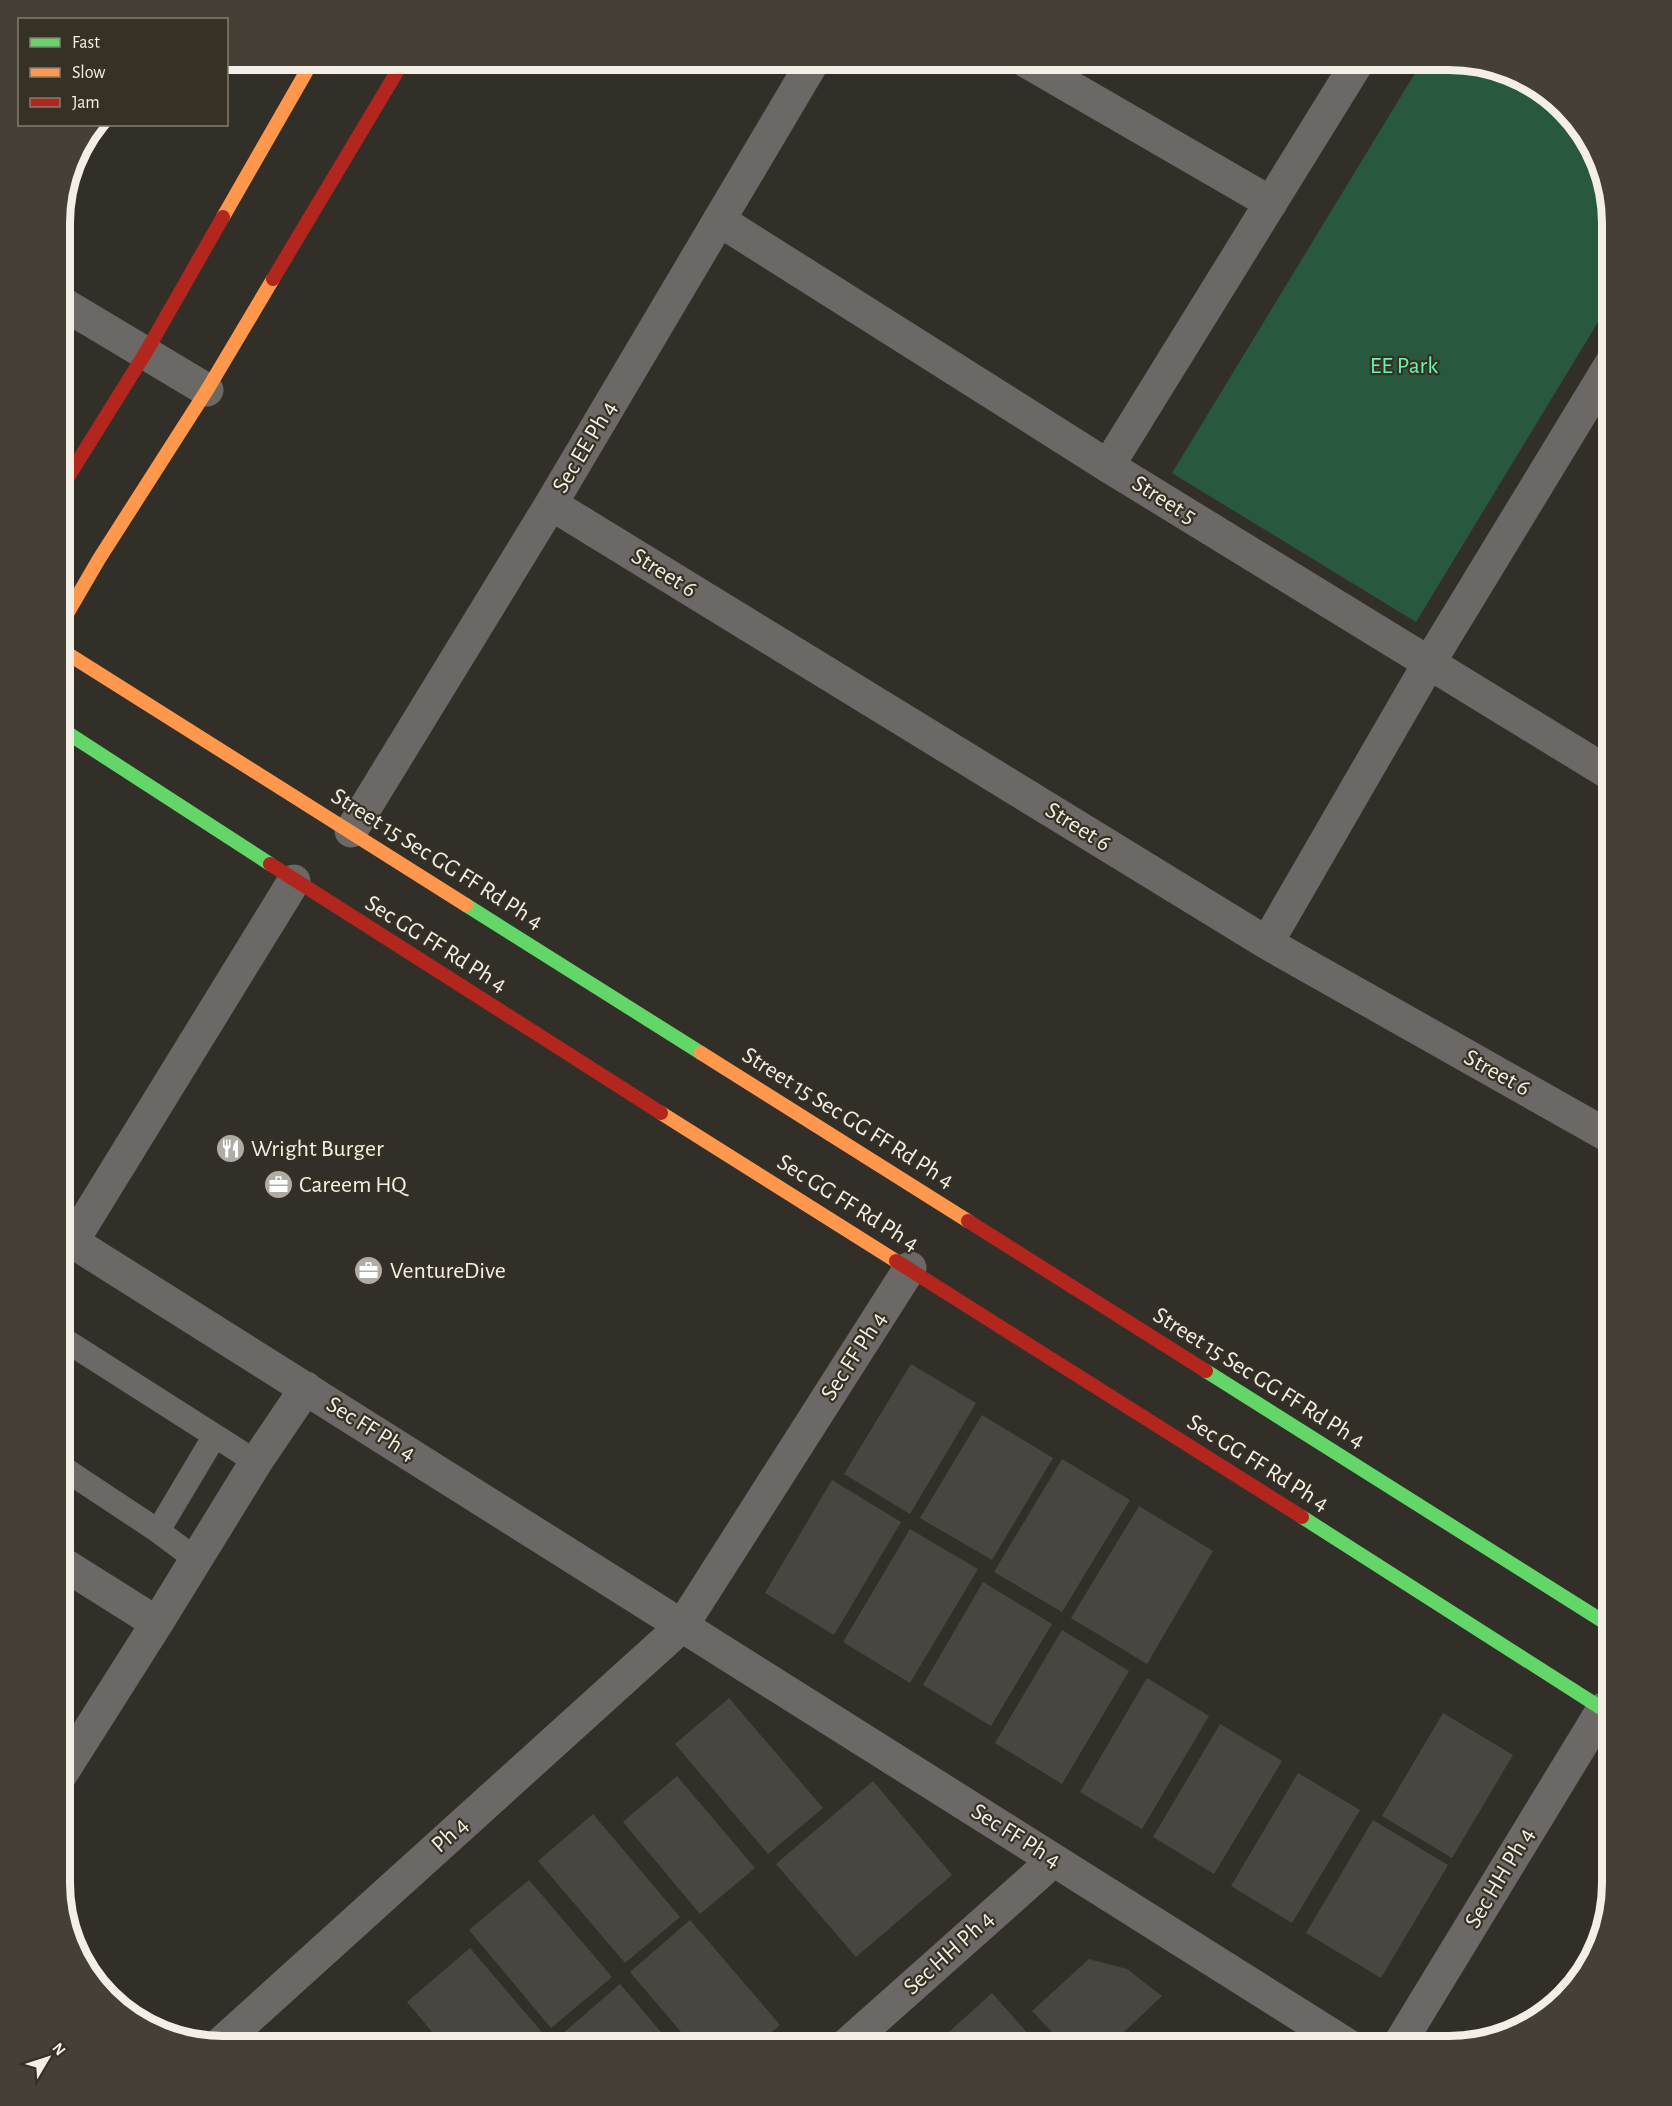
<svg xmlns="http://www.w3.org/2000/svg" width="1672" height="2106" viewBox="0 0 1672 2106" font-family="'Alegreya Sans',sans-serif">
<rect width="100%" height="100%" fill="#322f29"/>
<path fill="#28593f" d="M1423,60H1459L1530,82L1584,132L1612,224V299L1416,622L1172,473Z"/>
<path fill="#494641" d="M911,1364L976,1403L910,1514L844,1474Z
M982,1415L1053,1458L992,1560L920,1518Z
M1062,1459L1130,1500L1062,1612L994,1572Z
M832,1480L901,1522L834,1635L765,1593Z
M1139,1506L1213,1551L1147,1664L1071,1618Z
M910,1529L978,1569L910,1683L843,1642Z
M983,1582L1052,1624L991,1726L923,1685Z
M1062,1630L1129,1671L1062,1784L995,1743Z
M1147,1678L1209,1716L1142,1829L1080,1792Z
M729,1698L823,1808L768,1854L675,1744Z
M1443,1713L1513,1755L1452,1858L1382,1816Z
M1220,1724L1282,1761L1214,1874L1153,1837Z
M1298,1773L1360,1810L1292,1923L1231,1886Z
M677,1776L755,1868L700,1914L623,1822Z
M873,1781L952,1875L856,1957L776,1864Z
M593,1814L680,1917L625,1963L538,1861Z
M1373,1820L1448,1865L1381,1978L1306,1933Z
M529,1880L612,1977L551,2028L469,1930Z
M690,1920L780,2025L755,2046H693L630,1972Z
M470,1948L553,2045L551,2046H444L407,2002Z
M1089,1959L1127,1969L1162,1996L1109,2046H1065L1032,2011Z
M620,1984L673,2046H571L561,2035Z
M992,1993L1039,2046H943L939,2041Z"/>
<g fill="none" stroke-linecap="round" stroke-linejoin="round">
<path stroke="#6b6866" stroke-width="24" d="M60,1337L256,1462
M60,1466L158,1531L197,1560
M158,1531L214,1437"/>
<path stroke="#6b6866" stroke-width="33" d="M1024,60L1271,203
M719,220L1108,466L1612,775
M60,302L207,390
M1108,466L1359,60
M551,504L1267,943L1612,1138
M351,831L551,504L814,60
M1267,943L1429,663L1612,362
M60,1234L1349,2046
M72,1242L294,881
M60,1562L157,1623
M60,1776L157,1623L256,1462L306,1388
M219,2045L682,1626L910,1268
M845,2046L1054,1860
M1398,2046L1603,1709"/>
<path stroke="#63d668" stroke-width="14" d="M60,728L270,864
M466,905L701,1053
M1206,1371L1612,1627
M1302,1517L1612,1715"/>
<path stroke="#ff974d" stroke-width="14" d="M223,217L313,60
M60,626L99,559L207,390L273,279
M60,649L466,905
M701,1053L968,1221
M661,1113L896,1261"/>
<path stroke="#b3261e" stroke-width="14" d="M273,279L404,60
M60,490L146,352L223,217
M270,864L661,1113
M968,1221L1206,1371
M896,1261L1302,1517"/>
</g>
<defs>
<symbol id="restaurant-disc" viewBox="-11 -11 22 22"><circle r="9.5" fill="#afaca4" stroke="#363025"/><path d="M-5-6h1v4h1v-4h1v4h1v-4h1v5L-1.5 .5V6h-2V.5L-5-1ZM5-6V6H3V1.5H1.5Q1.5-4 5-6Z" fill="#fff"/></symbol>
<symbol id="office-disc" viewBox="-11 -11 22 22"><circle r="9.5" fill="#afaca4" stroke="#363025"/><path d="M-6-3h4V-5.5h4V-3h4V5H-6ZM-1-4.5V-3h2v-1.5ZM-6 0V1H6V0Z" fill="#fff"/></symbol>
</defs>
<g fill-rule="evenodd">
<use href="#restaurant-disc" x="214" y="1132" width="33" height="33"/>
<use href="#office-disc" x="262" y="1168" width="33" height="33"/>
<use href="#office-disc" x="352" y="1254" width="33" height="33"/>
</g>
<g text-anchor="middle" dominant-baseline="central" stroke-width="4.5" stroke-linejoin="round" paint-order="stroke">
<g font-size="24" fill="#67f4ae" stroke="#363025">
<text x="1404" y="366">EE Park</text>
</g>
<g font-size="24" fill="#f3efe7" stroke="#363025">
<text transform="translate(585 447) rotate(-59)">Sec EE Ph 4</text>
<text transform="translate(1164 500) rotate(32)">Street 5</text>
<text transform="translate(664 573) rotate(32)">Street 6</text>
<text transform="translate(1078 827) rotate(32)">Street 6</text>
<text transform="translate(437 859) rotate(32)">Street 15 Sec GG FF Rd Ph 4</text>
<text transform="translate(436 944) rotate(32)">Sec GG FF Rd Ph 4</text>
<text transform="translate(1497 1073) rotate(29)">Street 6</text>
<text transform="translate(848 1118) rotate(32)">Street 15 Sec GG FF Rd Ph 4</text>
<text transform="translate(848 1203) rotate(32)">Sec GG FF Rd Ph 4</text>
<text transform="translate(854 1356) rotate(-57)">Sec FF Ph 4</text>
<text transform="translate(1259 1378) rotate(32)">Street 15 Sec GG FF Rd Ph 4</text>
<text transform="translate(371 1429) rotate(32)">Sec FF Ph 4</text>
<text transform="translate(1258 1463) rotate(32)">Sec GG FF Rd Ph 4</text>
<text transform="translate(450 1835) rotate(-42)">Ph 4</text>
<text transform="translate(1016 1836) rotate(32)">Sec FF Ph 4</text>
<text transform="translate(1500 1878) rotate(-59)">Sec HH Ph 4</text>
<text transform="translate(949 1953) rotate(-42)">Sec HH Ph 4</text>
</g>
<g font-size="24" fill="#f3efe7" stroke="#363025" text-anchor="start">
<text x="251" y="1149">Wright Burger</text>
<text x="299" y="1185">Careem HQ</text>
<text x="390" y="1271">VentureDive</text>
</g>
</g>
<path d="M0 0H1672V2106H0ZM223 70H1449A153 153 0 0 1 1602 223V1883A153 153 0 0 1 1449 2036H223A153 153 0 0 1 70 1883V223A153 153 0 0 1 223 70Z" fill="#453f35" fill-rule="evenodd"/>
<path fill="none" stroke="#f3efe7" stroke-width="8" d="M223 70H1449A153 153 0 0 1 1602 223V1883A153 153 0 0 1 1449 2036H223A153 153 0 0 1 70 1883V223A153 153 0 0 1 223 70Z"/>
<rect x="18" y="18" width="210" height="108" fill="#363025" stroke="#827c73" stroke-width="1.5"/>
<rect x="30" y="38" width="30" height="9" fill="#63d668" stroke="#827c73" stroke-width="1.5"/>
<text x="72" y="48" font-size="18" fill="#f3efe7">Fast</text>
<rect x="30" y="68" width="30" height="9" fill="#ff974d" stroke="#827c73" stroke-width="1.5"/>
<text x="72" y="78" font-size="18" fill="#f3efe7">Slow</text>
<rect x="30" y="98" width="30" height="9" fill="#b3261e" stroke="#827c73" stroke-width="1.5"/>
<text x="72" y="108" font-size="18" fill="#f3efe7">Jam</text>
<g transform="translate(48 2058) rotate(51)" stroke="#363025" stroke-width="4.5" paint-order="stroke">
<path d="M0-4.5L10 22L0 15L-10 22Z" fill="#f3efe7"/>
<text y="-9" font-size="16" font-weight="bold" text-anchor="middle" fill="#f3efe7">N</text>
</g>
</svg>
